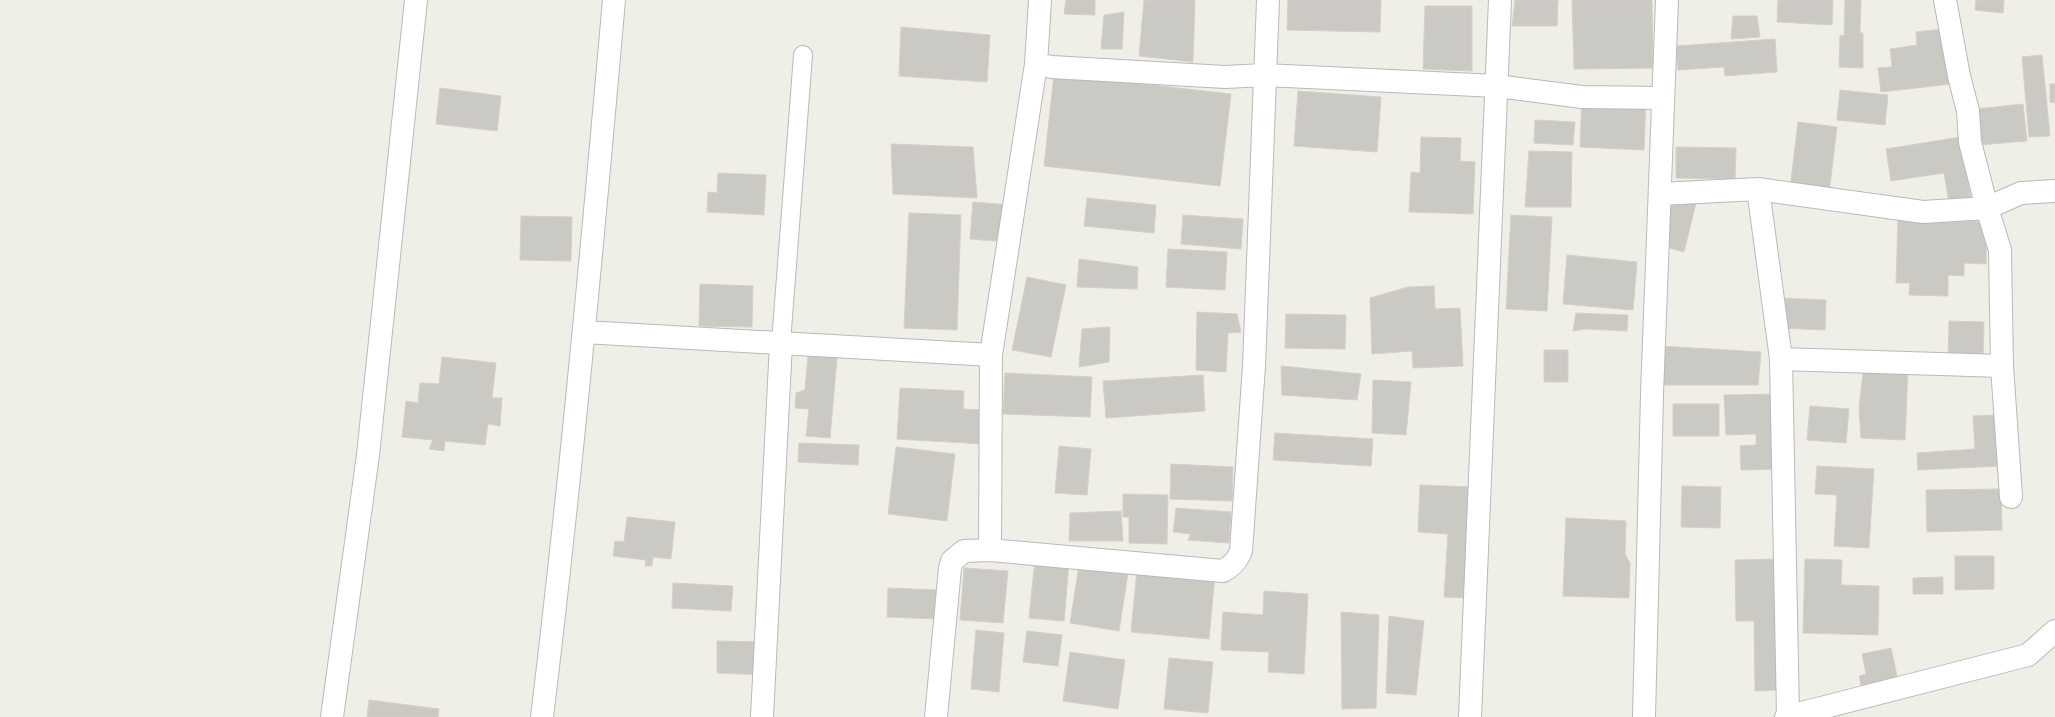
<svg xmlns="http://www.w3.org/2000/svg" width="2055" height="717" viewBox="0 0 2055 717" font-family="Helvetica,sans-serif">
<rect width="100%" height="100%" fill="#efefe8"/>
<path fill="#cbc9c4" stroke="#d3d1c7" d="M1066,0H1095V15L1064,14Z
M1144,0H1195L1193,62L1139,56Z
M1288,0H1381L1380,32L1287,30Z
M1515,0H1558L1557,26H1512Z
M1572,0H1652L1653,68L1574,69Z
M1778,0H1833L1832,25L1777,22Z
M1845,0H1861L1860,33H1863V68L1839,67L1840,35L1844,36Z
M1976,0H2004L2003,13L1975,10Z
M1425,6H1472V71L1423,69Z
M1124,12L1122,49H1101L1104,15Z
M1733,16H1757L1760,37L1731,39Z
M901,27L990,35L987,82L899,76Z
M1944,29L1951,84L1881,92L1878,68L1892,67L1890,49L1917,45L1916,32Z
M1775,39L1777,72L1725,76L1724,67L1678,70L1676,46Z
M2042,55L2050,136L2029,137L2022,57Z
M1054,74L1231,94L1220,186L1044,166Z
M2050,84H2055V103L2050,102Z
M440,88L501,96L497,131L436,124Z
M1840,90L1888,95L1885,125L1837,120Z
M1298,91L1381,97L1377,152L1294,146Z
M1582,97L1646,100L1644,150L1580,147Z
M2023,104L2027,141L1979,145L1976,109Z
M1535,120L1575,122L1573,145L1534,143Z
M1798,122L1837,127L1829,193L1790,188Z
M1421,137L1461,138L1460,161L1475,162L1473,214L1409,212L1411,172L1420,173Z
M1960,137L1971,199L1949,203L1944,173L1891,181L1886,149Z
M891,144L973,147L977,198L893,194Z
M1676,147L1736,148L1735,179L1676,178Z
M1529,151L1572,152L1571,207H1525Z
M718,173L766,175L764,215L707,212L708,192L717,193Z
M1087,198L1156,205L1154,233L1084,226Z
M973,202L1010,205L1007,242L970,239Z
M1696,203L1684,252L1669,248V205Z
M909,213L961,215L957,330L904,328Z
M1183,215L1243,219L1241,249L1181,244Z
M1511,215L1552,217L1547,311L1506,309Z
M521,216L572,217L571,261L520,260Z
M1898,219L1987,222L1986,264L1964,263V276L1948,275V296L1909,295L1910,283H1896Z
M1168,249L1227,252L1225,290L1166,287Z
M1567,255L1637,262L1633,310L1563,304Z
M1079,259L1138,267L1137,289L1077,287Z
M1027,277L1066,285L1051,357L1012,350Z
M700,284L753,286L752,327L699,326Z
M1434,286L1435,309L1460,308L1463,366L1413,368L1412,351L1372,354L1370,298L1408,287Z
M1781,298L1826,300L1825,330L1780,328Z
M1197,312L1237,314L1241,332L1228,333L1226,372L1196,370Z
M1576,313L1628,315L1627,331L1585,329L1573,331Z
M1286,314L1346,315L1345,349L1285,348Z
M1949,321L1984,322L1983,361L1948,360Z
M1110,327L1109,362L1079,367L1082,329Z
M1660,346L1761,352L1758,385H1663Z
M1544,350H1568V382H1544Z
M808,356L837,358L830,438L806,436L809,409L795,408L796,393L805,390Z
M442,357L496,363L492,398H502L500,426L488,424L485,445L445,441L444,451L429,449L433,440L402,437L406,401L418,403L420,383L439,384Z
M1864,365L1908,368L1905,440L1861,438L1859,408Z
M1281,366L1361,374L1357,400L1282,395Z
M1005,373L1092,377L1090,417L1003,414Z
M1203,375L1205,411L1106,418L1103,381Z
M1373,380L1411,382L1406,435L1372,433Z
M900,388L964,391L963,409L985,410L983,444L897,439Z
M1778,394L1781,469L1741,470L1740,446L1756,445V434L1726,435L1724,395Z
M1673,404H1719V436H1673Z
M1810,406L1849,409L1846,443L1807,440Z
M1997,415L2000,466L1918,470L1917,453L1975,449L1973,416Z
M1275,433L1373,439L1371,466L1273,460Z
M799,443L859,445L858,465L798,462Z
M1059,446L1091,449L1087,495L1055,493Z
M896,447L955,454L947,521L888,514Z
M1171,464L1233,467L1232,501L1170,499Z
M1817,466L1874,469L1869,548L1834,546L1837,495L1815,494Z
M1420,485L1470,487L1464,598L1444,597L1448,534L1418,532Z
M1682,486L1721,487L1720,528L1681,527Z
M2001,489L2002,530L1927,532L1926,490Z
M1123,494L1168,495L1167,544L1129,543V517H1123Z
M1176,508L1231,512L1229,543L1188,540L1191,534L1173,532Z
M1121,511L1123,541H1069L1070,513Z
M627,517L675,522L671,559L653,557L652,566H645L646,560L613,556L615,541L624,542Z
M1566,518L1626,521L1625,554L1630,563L1629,598L1563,596Z
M1955,556H1994V589L1955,590Z
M1035,559L1069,563L1064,621L1029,618Z
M1784,559L1787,690L1755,691L1754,621H1736L1735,560Z
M1805,559L1842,560L1841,585L1879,586L1878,635L1803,633Z
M1079,566L1128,573L1119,631L1070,623Z
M964,568L1008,571L1003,623L960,620Z
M1137,569L1215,576L1209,639L1131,632Z
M1943,577V594H1913V578Z
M673,583L733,586L731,611L672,608Z
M888,588L940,590L939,619L887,617Z
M1264,591L1308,594L1304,674L1268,672L1269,652L1221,650L1223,612L1263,615Z
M1341,612L1379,615L1376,708L1342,709Z
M1389,616L1424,621L1416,695L1386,693Z
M976,630L1004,633L999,692L971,689Z
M1027,631L1062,635L1058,666L1023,662Z
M717,641L765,642L764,675L717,673Z
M1891,648L1899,685L1863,693L1859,676L1866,674L1862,654Z
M1070,652L1125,660L1118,709L1063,701Z
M1169,658L1213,662L1208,713L1164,709Z
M369,700L439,709L438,717H367Z"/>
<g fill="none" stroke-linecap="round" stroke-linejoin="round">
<defs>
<path id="service" d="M781,343L803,55"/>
<path id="minor" d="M1945,0L1959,76L1968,111L1970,142L1987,208L2000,250L2002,366L2011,497
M1036,64L1052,67L1225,77L1264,75L1497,86L1582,97L1663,98
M1758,189L1781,359L1788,716
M1660,194L1758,189L1923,212L1987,208L2021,193L2055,191
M584,332L991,355
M1781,359L2002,366
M990,550L991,355L1036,64L1040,0
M332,717L368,455L416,0
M542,717C571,478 593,239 614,0
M762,717L781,343
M936,717L950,568L952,561L964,551L990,550L1223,571C1232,566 1237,561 1241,551L1254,366L1268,0
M1470,717L1500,0
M1644,717L1652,394L1667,0
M1786,717L2028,655L2055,631"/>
</defs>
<use href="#service" stroke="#b8b9bc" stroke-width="20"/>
<use href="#minor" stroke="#b8b9bc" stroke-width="24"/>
<use href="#service" stroke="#fff" stroke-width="18"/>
<use href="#minor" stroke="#fff" stroke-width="22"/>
</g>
</svg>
